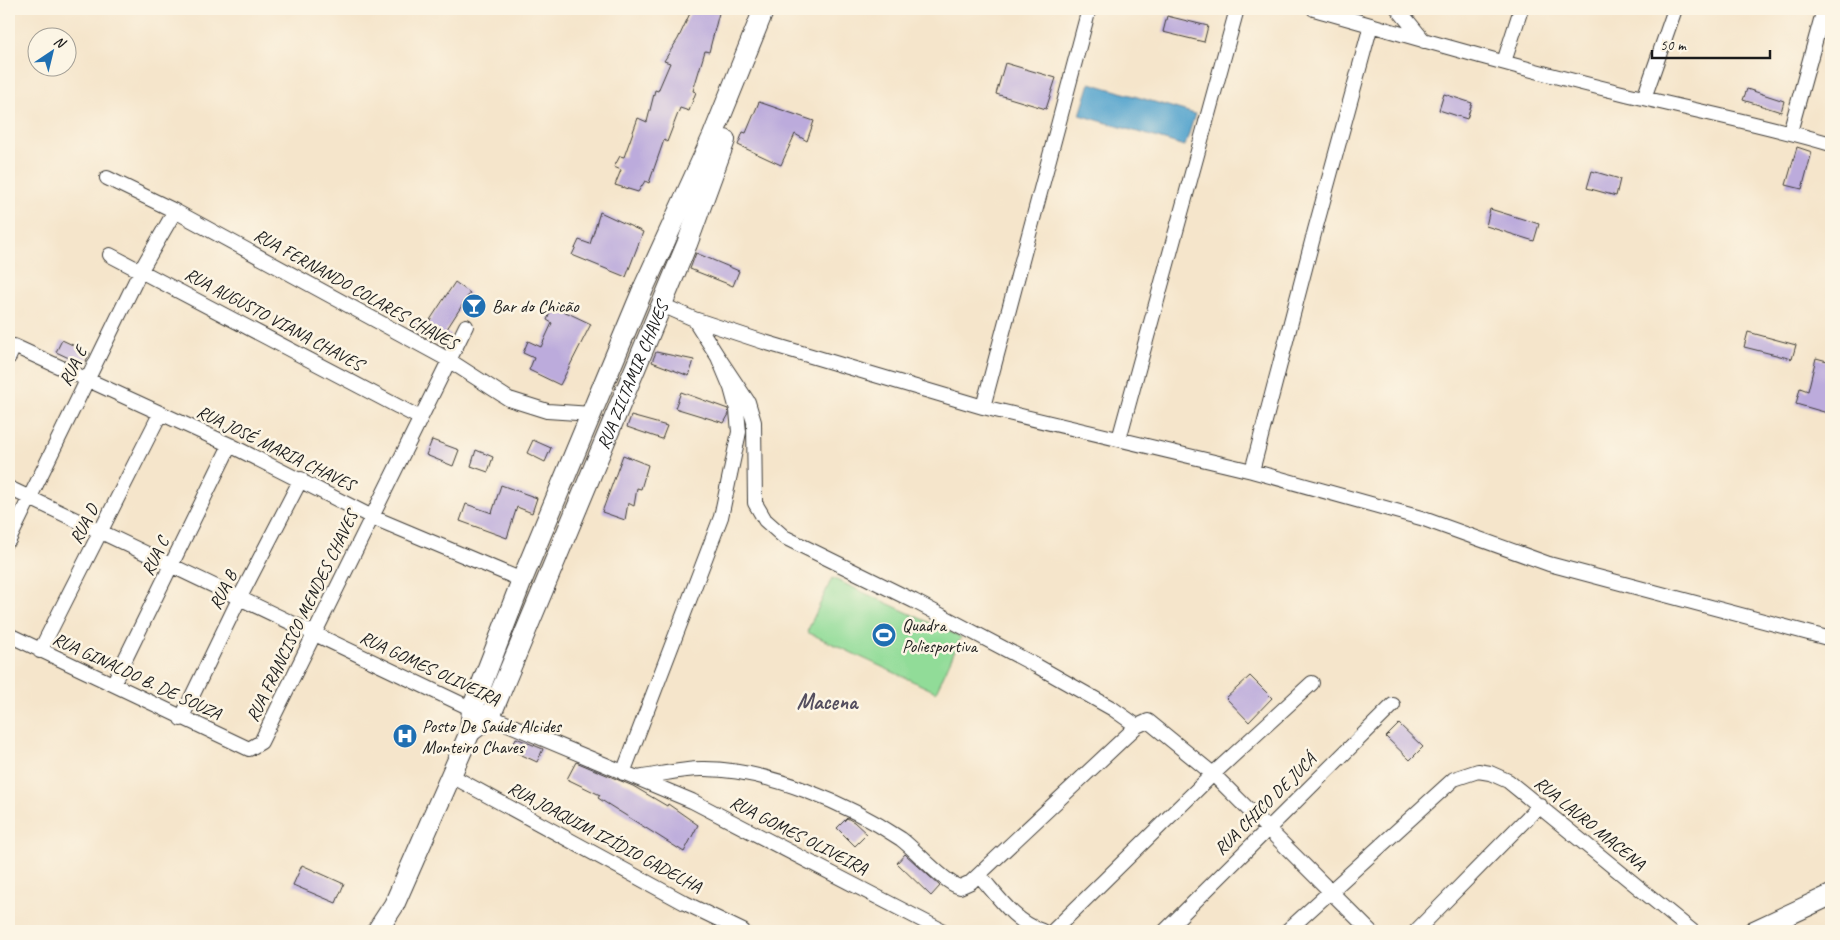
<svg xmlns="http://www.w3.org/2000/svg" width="1840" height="940" viewBox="0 0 1840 940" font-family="Caveat,sans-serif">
<rect width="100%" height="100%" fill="#fcf5e5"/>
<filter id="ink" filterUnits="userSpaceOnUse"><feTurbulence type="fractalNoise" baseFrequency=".02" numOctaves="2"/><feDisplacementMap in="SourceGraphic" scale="10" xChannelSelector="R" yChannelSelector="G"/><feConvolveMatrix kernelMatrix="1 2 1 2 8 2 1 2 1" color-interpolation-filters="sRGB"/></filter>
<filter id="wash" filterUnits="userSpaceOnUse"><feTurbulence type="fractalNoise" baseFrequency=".0096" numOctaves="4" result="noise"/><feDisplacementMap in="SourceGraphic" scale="20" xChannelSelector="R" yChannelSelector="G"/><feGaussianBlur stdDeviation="1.12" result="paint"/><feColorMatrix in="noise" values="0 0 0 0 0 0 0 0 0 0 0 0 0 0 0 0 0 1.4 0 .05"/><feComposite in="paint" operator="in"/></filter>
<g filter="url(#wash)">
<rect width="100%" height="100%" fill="#f5e5cb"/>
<path fill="#91dc98" stroke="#567c5a" d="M832,578L961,637L936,692L807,632Z"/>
<path fill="#54a4ce" stroke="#386075" d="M1090,83L1195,114L1185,146L1080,115Z"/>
<g id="blocks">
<path fill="#bcabdc" d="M692,9H720L709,52L705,51L693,91L696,92L689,111L680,108L667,142L664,140L649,183L645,181L638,192L615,185L621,170L614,167L620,156L624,157L638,118L647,122L655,90L658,91L670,63L664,61L678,39Z
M1167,16L1208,26L1204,42L1163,32Z
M1005,63L1056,78L1046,109L996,94Z
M1747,89L1784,101L1781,112L1743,100Z
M1444,94L1472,103L1467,119L1439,110Z
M759,102L814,121L807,141L795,134L781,165L738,145L743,132L746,133Z
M1797,147L1812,152L1802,189L1786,185Z
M1592,171L1620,179L1616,196L1587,188Z
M1490,209L1539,224L1534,241L1486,226Z
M600,212L643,232L626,277L572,255L579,240L590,244Z
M696,253L739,271L733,286L690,269Z
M455,282L470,293L445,332L451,335L445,348L410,329L417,318L428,323Z
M553,306L591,324L560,385L529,370L534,358L523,353L528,341L541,347L552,323L547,320Z
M1748,332L1796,345L1792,359L1744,347Z
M62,340L90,353L84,365L56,352Z
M656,352L694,360L689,376L652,362Z
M1816,358L1831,362V414L1796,404L1800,388L1808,391Z
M681,392L728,409L729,414L724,423L675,408Z
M631,416L667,426L662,439L627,427Z
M432,440L459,450L453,466L426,455Z
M533,440L551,448L545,462L527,453Z
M476,450L493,457L488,472L471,466Z
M623,455L648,465L641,489L637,488L634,506L628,503L625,520L602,512Z
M501,485L537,498L532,513L517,507L507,538L460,521L466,504L492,513Z
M1250,676L1272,698L1249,722L1226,698Z
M1399,724L1423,747L1410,760L1386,737Z
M516,738L543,749L537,762L511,750Z
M576,762L633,786L667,806L668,804L698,825L684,852L598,798L600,795L567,779Z
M847,818L854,822L867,834L855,846L837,828Z
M905,854L940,886L931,896L897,863Z
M302,865L344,884L336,903L293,885Z"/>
</g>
</g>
<g filter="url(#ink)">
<use href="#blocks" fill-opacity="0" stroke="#3d3a36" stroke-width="1"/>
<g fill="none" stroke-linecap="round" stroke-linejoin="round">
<defs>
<path id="street" d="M1314,9C1414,37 1513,67 1614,91C1686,109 1760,123 1831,144
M1398,9L1424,41
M1504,62L1521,9
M1644,98L1675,9
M1790,132L1824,9
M107,178L175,211L447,359L509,399L547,411L592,414
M110,255L420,418
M662,305L694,319L764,342L983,407L1252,471L1421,518L1549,564L1831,639
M9,357L14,346L230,445L372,517L522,580
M718,357L748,402L754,422L755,503L765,520L784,537L914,601L1037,666L1113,709L1137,726
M983,407L1089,9
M1119,439L1237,9
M1252,471L1315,230L1371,25
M9,488L472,709L692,801L943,931
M9,540L141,270L175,211
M9,635L249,749L261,742L466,326
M40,651L160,414
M113,684L230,445
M181,719L240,597L301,479
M623,773L721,517L739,432L737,410L731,388L718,357L694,319
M450,775L685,903L743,931
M637,778C658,775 681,769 702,769C765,768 849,804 901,839C916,850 945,884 960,887L971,882L1137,726L1148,721L1213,774L1370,931
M979,875C997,895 1015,923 1042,931
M1053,931L1213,774L1312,683
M1165,931L1393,705
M1287,931L1454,779L1478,771L1490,773L1508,781L1692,931
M1416,931L1540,805"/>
<g id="secondary">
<path id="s1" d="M470,732L490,717L687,244L725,140"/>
<path d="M377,931L394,905L470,732L472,709L522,580L644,287L712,138L764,9"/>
<path d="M1754,931L1831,895"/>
</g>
</defs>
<use href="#street" stroke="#3d3a36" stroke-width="16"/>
<use href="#secondary" stroke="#3d3a36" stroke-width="22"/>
<use href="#street" stroke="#fff" stroke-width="14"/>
<use href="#secondary" stroke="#fff" stroke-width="20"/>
</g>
</g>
<defs>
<symbol id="bar-disc" viewBox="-11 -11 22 22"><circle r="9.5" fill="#1f6fb2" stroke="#fcf5e5"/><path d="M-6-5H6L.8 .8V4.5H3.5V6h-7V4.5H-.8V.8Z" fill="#fff"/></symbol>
<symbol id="stadium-disc" viewBox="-11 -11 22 22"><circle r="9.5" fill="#1f6fb2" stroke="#fcf5e5"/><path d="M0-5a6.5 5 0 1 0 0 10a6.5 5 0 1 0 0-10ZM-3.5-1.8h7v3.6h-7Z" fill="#fff"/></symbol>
<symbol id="hospital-disc" viewBox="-11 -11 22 22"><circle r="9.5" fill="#1f6fb2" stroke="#fcf5e5"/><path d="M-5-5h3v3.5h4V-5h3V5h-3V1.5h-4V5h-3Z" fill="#fff"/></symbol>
</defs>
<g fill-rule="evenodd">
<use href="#bar-disc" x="460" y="292" width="28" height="28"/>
<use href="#stadium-disc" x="870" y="621" width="28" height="28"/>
<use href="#hospital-disc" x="391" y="722" width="28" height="28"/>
</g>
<g text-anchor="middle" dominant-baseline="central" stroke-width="5" stroke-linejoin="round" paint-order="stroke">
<g font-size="18" fill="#1c1c1c" stroke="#fcf5e5">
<text transform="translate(356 289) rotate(29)">RUA FERNANDO COLARES CHAVES</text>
<text transform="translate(274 319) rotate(28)">RUA AUGUSTO VIANA CHAVES</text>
<text transform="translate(73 366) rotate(-64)">RUA E</text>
<text stroke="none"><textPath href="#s1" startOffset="395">RUA ZILTAMIR CHAVES</textPath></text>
<text transform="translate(276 448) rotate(26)">RUA JOSÉ MARIA CHAVES</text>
<text transform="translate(84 524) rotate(-63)">RUA D</text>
<text transform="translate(155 556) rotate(-64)">RUA C</text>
<text transform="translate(223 590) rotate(-63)">RUA B</text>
<text transform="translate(302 616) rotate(-64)">RUA FRANCISCO MENDES CHAVES</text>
<text transform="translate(430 668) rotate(25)">RUA GOMES OLIVEIRA</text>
<text transform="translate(137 676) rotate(25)">RUA GINALDO B. DE SOUZA</text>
<text transform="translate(1265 804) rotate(-45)">RUA CHICO DE JUCÁ</text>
<text transform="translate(1590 823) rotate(39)">RUA LAURO MACENA</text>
<text transform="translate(799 835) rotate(27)">RUA GOMES OLIVEIRA</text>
<text transform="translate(605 837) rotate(28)">RUA JOAQUIM IZÍDIO GADELHA</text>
</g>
<g font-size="18" fill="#1c1c1c" stroke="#fcf5e5" text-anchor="start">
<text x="492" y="306">Bar do Chicão</text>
<text x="902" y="625">Quadra<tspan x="902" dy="21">Poliesportiva</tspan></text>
<text x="422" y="726">Posto De Saúde Alcides<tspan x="422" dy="21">Monteiro Chaves</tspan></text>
</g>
<g font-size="22" font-weight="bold" fill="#544e5f" stroke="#fcf5e5">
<text x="827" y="702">Macena</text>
</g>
</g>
<rect width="1840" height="940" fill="none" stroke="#fcf5e5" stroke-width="30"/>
<g transform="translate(52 52) rotate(35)"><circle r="24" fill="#fcf5e5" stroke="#a29e95"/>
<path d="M0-4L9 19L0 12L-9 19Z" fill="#1f6fb2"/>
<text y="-8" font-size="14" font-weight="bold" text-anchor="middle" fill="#1c1c1c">N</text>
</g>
<path d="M1652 50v8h118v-8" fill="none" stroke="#1c1c1c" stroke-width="2.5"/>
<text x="1660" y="50" font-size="15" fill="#1c1c1c" stroke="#fcf5e5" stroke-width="4" paint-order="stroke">50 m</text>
</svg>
